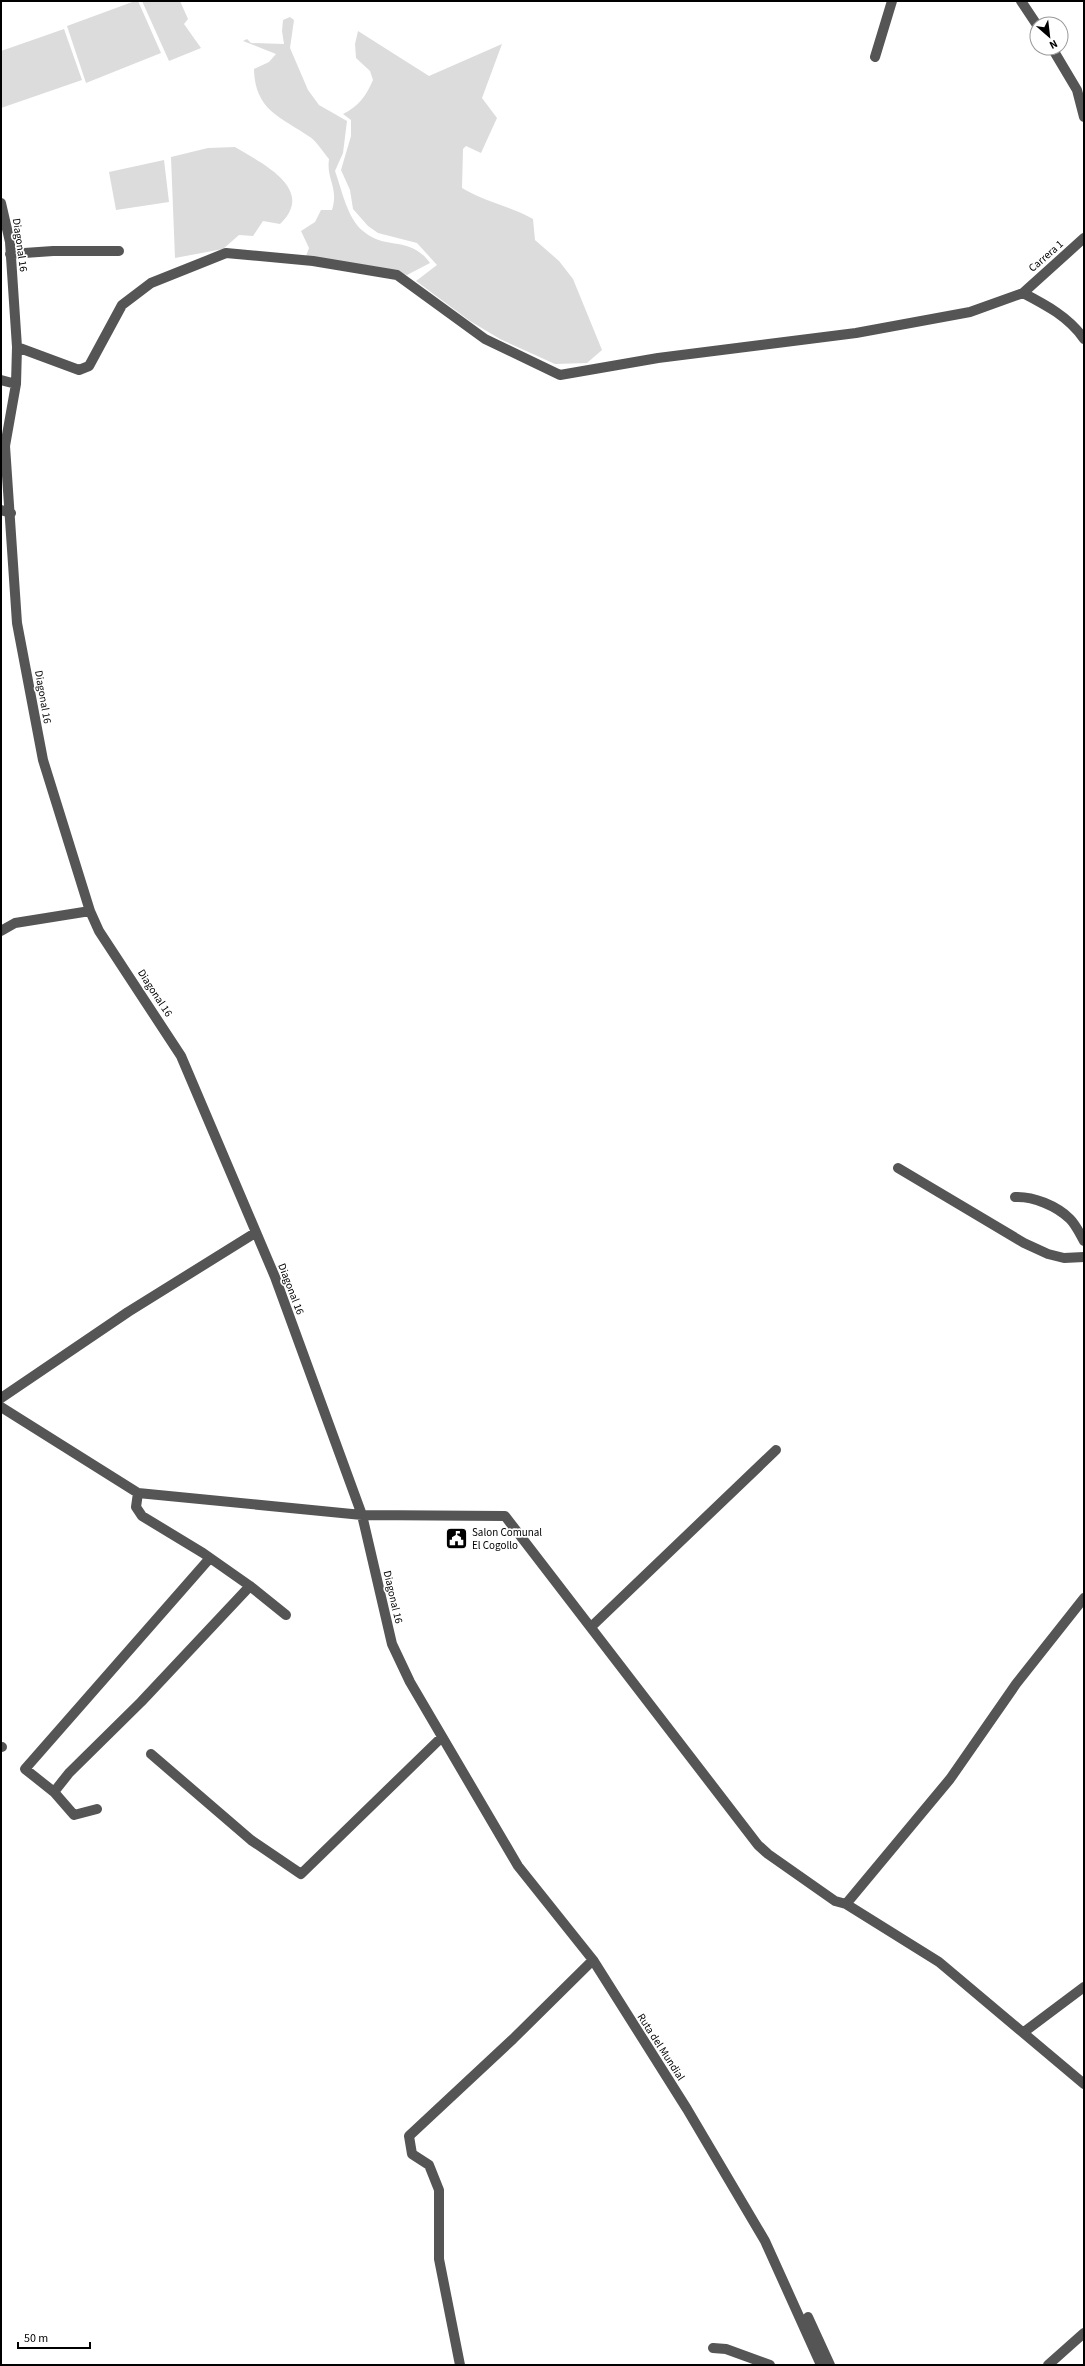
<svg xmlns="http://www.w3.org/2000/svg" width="1085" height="2366" viewBox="0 0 1085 2366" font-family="'Source Sans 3',sans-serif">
<rect width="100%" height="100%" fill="#fff"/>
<path fill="#dcdcdc" d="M135,1H138L161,53L86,83L67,26Z
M142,1H180L188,19L184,24L201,48L169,61Z
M290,17L294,20L290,48L308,90L319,105L347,121L343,153L335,171C342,190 347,218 363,231C386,251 410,235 430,263L407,275L377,267L306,256L309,248L301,231L315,222L321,210H332C339,187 326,180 329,159C323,152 317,142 310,137C281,117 255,111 254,69L269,62L276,54L243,41L247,39L251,43L284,44L282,31L283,20Z
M64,29L82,80L1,108V51Z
M358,31L429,76L502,44L482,98L497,118L481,153L466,146L463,149L462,188C485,202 510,206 533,219L535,240L559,261L573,279L602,350L587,363L555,364L500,339L470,321L416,281L437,265L417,243L378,233L368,226L353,209L350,190L341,170L351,136V120L343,114C359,106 366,96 373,80L370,71L356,58L355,44Z
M235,147C261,163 317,189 280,224L263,221L253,236L239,235L223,249L175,258L171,157L208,148Z
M164,160L169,202L116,210L109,172Z"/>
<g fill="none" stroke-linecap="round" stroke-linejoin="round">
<path stroke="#555" stroke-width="10" d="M1021,1L1037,25
M1052,48L1077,90L1084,117
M875,57L892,1
M1,203L10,242L17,347L16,384L5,446L17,623L43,760L90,911L99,931L181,1056L275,1277L362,1515L392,1644L410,1682L518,1866L593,1960L687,2109L765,2241L821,2365
M10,254L53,251H119
M1023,293C1046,305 1069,317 1084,339
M17,347L79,370L89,366L122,305L151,283L226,253L313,261L397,275L485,339L560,375L658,358L856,333L970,312L1023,293L1084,238
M1,380L16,384
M1,510L11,513
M1,931L15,923L90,911
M898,1168L1024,1243L1048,1254L1064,1258L1084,1257
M1015,1197C1033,1196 1057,1206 1070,1219C1076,1225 1080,1234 1084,1241
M1,1398L128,1312L255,1233
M1,1407L138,1493L362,1515L505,1516L758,1845L768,1854L835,1901L846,1904L939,1962L1084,2084
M138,1493L136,1507L142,1516L203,1553L250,1586L286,1615
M591,1627L776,1450
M1,1747H2
M151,1754L251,1840L301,1874L442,1737
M54,1792L69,1773L141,1702L250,1586
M97,1809L74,1815L54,1792L25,1769L210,1558
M846,1904L950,1779L1016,1684L1084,1598
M1024,2032L1084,1987
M808,2317L830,2365
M713,2348L726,2349L770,2365
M460,2365L439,2259V2190L429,2165L412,2154L409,2136L513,2039L593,1960
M1048,2365L1084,2333"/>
</g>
<defs>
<symbol id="civic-square" viewBox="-11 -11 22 22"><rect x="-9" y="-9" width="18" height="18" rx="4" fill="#000" stroke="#fff"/><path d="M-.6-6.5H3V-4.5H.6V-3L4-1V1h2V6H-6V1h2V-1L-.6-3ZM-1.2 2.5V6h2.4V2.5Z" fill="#fff"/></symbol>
</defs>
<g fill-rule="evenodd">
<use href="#civic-square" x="444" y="1526" width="25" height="25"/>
</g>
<g text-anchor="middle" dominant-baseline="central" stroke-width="3.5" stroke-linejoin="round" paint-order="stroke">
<g font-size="11" fill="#000" stroke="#fff">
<text transform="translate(20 245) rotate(82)">Diagonal 16</text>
<text transform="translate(1046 256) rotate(-41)">Carrera 1</text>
<text transform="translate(43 697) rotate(80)">Diagonal 16</text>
<text transform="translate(155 993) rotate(57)">Diagonal 16</text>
<text transform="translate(291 1289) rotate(69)">Diagonal 16</text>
<text transform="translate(393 1597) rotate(77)">Diagonal 16</text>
<text transform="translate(661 2047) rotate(57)">Ruta del Mundial</text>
</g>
<g font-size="11" fill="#000" stroke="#fff" text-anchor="start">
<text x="472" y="1532">Salon Comunal<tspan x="472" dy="13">El Cogollo</tspan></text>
</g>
</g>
<rect width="1085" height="2366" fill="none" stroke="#000000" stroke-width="4"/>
<g transform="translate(1049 36) rotate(152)"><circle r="19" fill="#ffffff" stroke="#999999"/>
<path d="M0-3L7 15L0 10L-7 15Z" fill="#000000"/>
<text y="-6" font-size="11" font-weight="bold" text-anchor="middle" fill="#000000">N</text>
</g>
<path d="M18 2342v6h72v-6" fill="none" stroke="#000000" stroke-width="2"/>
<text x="24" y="2342" font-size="12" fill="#000000" stroke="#ffffff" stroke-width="3" paint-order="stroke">50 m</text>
</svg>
